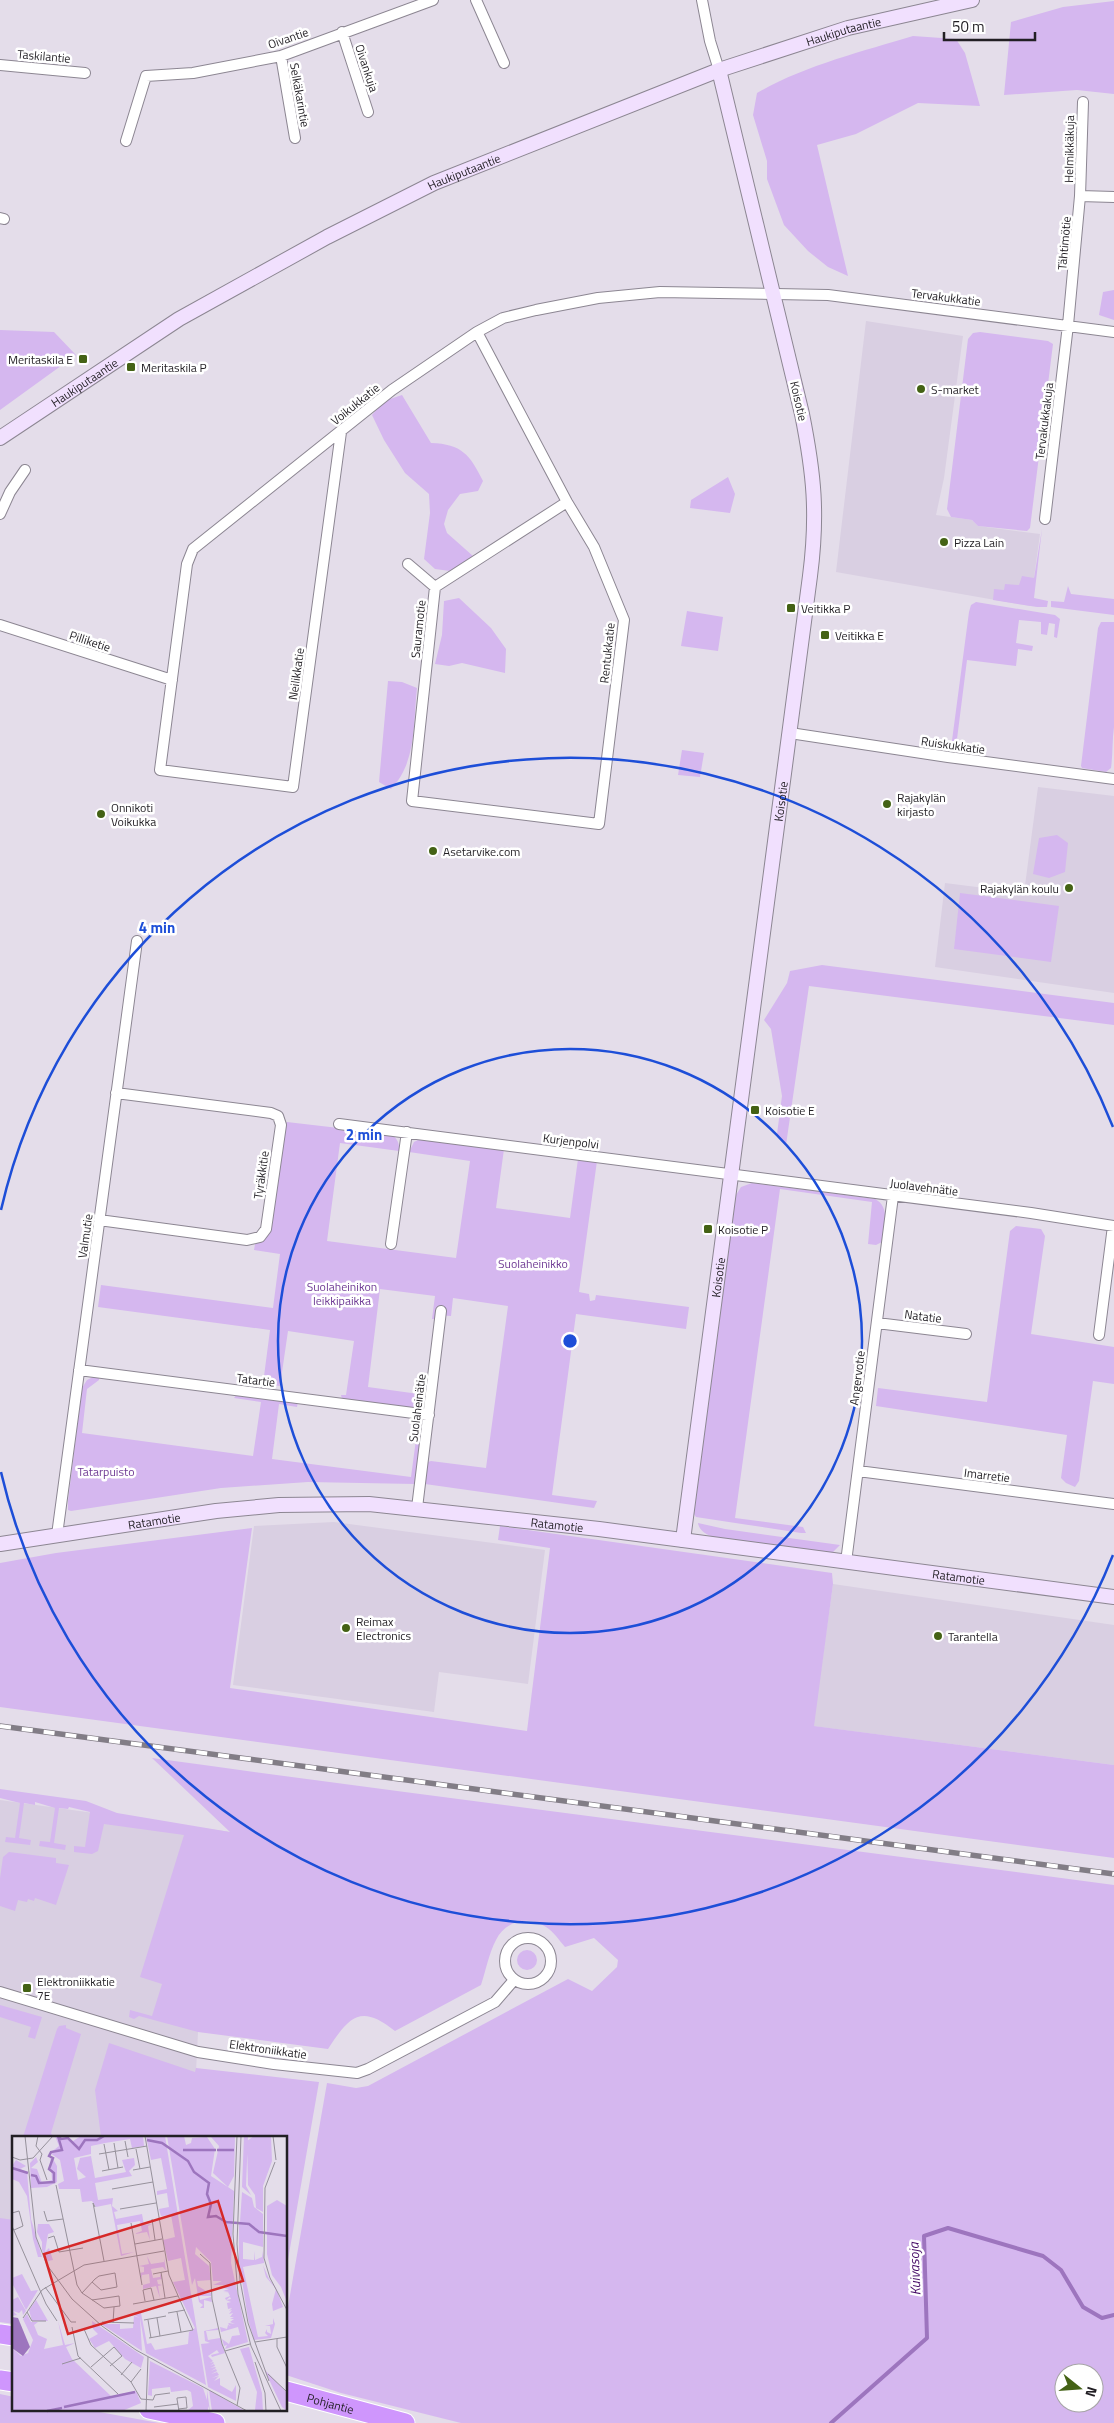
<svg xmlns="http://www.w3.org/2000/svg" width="1114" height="2423" viewBox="0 0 1114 2423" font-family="'Titillium Web',sans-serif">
<rect width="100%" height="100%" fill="#e4ddea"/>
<path fill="#d9cfe2" d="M866,321L963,336L944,478L936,515L972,520L978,526L1040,534L1030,606L836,572Z
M1038,787L1114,796V993L935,967L945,883L1024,893Z
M334,1522L545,1550L528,1684L439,1672L434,1712L233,1685L254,1526Z
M833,1584L1114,1625V1765L813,1726Z
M0,1800L231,1832L198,2032L196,2072L102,2133L101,2137H54L51,2133L35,2137H14V2228L0,2226Z"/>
<path fill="#d5b7ef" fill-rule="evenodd" d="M1114,1V94L1077,90L1004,95L1011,22L1063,7Z
M913,36L956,39L965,53L980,106L918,103L856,134L817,145L848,276L828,267L808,251L784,225L767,179V161L753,115L757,93C801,67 863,51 913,36Z
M1114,290V320L1099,315L1103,292Z
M0,330L54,332L76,355L0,410Z
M980,332L1048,341L1053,344L1030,528L1027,531L978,526L972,520L951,517L947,509L968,339L973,333Z
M402,395L431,443C462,444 470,455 483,481L478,491L460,494L448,510L444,524L447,533L473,556L450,571L435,569L424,559L430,513L429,494L405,473L384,440L372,415L384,401Z
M728,477L735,494L730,513L690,508L691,500Z
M1042,529L1034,598L1048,601L1047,607H1037L993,600L994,589L1004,590L1005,584L1019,585L1022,576L1034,578Z
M1068,586L1071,594L1114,599V615L1051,607V601L1064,602Z
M459,598L491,628L506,649L505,673L462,663L449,666L435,664L442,635L444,601Z
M976,602L1055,615L1060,619L1057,638L1054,637L1055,624L1049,623L1047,635L1041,634V622L1019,620L1016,643L1033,646L1032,651L1018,649L1016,666L967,660L956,747L962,748L961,753L955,752L951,748L969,612L971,605Z
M687,611L723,617L718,651L681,646Z
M1101,622H1114V727C1112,741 1113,754 1111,768L1106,772L1082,768L1081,766L1098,628Z
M388,681L402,682L417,688C413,723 417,762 391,789L379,782Z
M682,750L704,753L700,777L678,775Z
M1057,835L1068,843L1065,872L1049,878L1033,874L1039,838Z
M960,893L1059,906L1051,962L954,949Z
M822,965L1114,1003V1025L809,986L786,1145L777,1134L782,1096L771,1029L764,1020L787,983L790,971Z
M287,1122L390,1134C397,1137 400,1144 399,1151L340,1143L327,1241L456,1258L470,1161L409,1152L414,1142L420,1139L504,1149L496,1208L570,1218L578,1159L597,1161L579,1292L589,1294L590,1301L595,1300L596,1295L689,1307L686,1329L576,1314L552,1495L597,1501L594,1508L425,1484L428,1462L431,1461L486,1468L508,1306L453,1298L451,1316L437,1315L436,1319H432L435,1296L380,1289L368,1387L426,1395L423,1403L411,1408L342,1399L341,1395H346L354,1341L288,1331L280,1386L263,1384L270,1330L98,1307L101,1285L273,1308L280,1254L254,1250L255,1244L265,1239L272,1225L284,1126Z
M752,1183L875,1199C891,1207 884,1228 882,1242L876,1245L868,1244L872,1202L780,1189L735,1518L803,1527L806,1533H801L696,1517L694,1514L736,1195L741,1187Z
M1016,1226L1041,1229L1045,1236L1031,1334L1114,1347V1384L1093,1381L1079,1481L1075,1487L1066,1483L1061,1478L1067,1435L876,1406L878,1388L987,1402L1010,1231Z
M93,1377H99V1380L87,1389L82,1433L253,1456L261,1402L234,1398L237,1394L298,1402L297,1407L279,1404L272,1459L411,1477L417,1432L421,1433L415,1484L308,1482L221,1488L71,1511L68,1510V1501L82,1388L87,1380Z
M698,1523L725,1529L840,1545L833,1552H827L714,1537C707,1535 699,1531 698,1523Z
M500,1526L832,1573L833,1584L814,1726L1114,1765V1858L0,1707V1563L56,1553L252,1528L230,1688L527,1731L550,1548L498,1540Z
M152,1758C472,1802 793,1842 1114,1885V2423H461L341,2393L286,2375V2318L327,2083L356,2088L368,2086L568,1979L592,1991L617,1967L618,1960L594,1938L565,1947C559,1940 554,1932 546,1927C529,1915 505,1921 496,1940C489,1953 486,1970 481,1985L395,2031C360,2003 349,2017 328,2049L198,2032L139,2016L134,2019L129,2017L130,2010L152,2016L162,1984L140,1977L184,1835L104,1824L98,1851L92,1854L74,1852V1846L85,1847L90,1812L69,1807L68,1809L59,1808L54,1843L66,1845L65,1850L39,1846L40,1841L50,1842L55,1808L35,1802V1805L24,1803L19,1838L31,1840L30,1845L5,1842L6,1837L15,1838L20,1803L0,1798V1789L86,1801L117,1813L230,1832ZM1064,2373H1094V2403H1064Z
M9,1852L56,1858V1863L69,1865L56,1905L35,1898L34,1901L28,1899L27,1902L18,1900L15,1911L0,1906V1878L3,1857Z
M517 1960a10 10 0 1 1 20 0a10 10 0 1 1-20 0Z
M0,2005L42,2017L35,2039L28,2037L31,2027L0,2017Z
M66,2025V2028L81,2034L51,2133L54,2137H23L57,2029L59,2026Z
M109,2043L195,2072L196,2068L319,2082L286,2271V2137H101L95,2090Z
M0,2218L14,2220V2324L0,2322Z
M0,2394L14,2397V2409H83L159,2423H0Z"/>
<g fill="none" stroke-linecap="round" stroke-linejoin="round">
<path stroke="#9d75be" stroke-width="4" d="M831,2423L927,2338L924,2236L948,2228L1043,2256L1061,2270L1083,2307L1102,2318L1114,2315"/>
<defs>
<path id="street" d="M476,0L504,63
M702,0L710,41L719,70
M342,32L368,112
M281,56L295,138
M0,65L85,73
M126,141L146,76L193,73L281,56L433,0
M1080,196L1083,102
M0,218L4,219
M477,332L567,502L594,547L624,620L599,824L412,801L435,587L567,502
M341,432L293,787L160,770L187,564L193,549L392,390L477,332L503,318L536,310L598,298L660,292L828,295L1114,332
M0,514L10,492L25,470
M1045,519L1068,325L1080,196L1114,197
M408,564L435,587
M0,625L172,680
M790,733L948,757L1114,779
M339,1124L1031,1213L1114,1226
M99,1220L247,1240L260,1237L266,1229L281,1125L278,1116L271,1113L116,1093
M391,1244L407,1132
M877,1323L966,1334
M1099,1335L1113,1226
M79,1370L429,1415
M858,1471L1114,1504
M417,1508L441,1311
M57,1535L137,941
M846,1562L893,1196
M505 1961a23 23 0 1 1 46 0a23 23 0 1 1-46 0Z
M0,1992L198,2052L274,2064L357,2073L368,2069L495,2002L514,1980"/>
<g id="secondary">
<path id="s1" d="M0,438L179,319L327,237L434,183L719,70L848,28L972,0"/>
<path id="s2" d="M683,1540L810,576C818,514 814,474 802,414L719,70"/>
<path id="s3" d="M0,1544L216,1511L279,1505L369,1504L599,1529L1114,1597"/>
</g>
<g id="highway">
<path d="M0,2334L14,2336"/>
<path d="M0,2380L14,2382"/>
<path id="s4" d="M286,2391L405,2423"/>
<path d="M149,2409L215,2423"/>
</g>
</defs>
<use href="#street" stroke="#8c8692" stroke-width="12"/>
<use href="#secondary" stroke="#8c8692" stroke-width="16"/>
<use href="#highway" stroke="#fff" stroke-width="21"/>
<use href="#street" stroke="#fff" stroke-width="10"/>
<use href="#secondary" stroke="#f1e0fe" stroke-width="14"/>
<use href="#highway" stroke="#cf96fd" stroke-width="19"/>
<defs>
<path id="rail" d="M0,1726L1114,1874"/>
</defs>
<use href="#rail" stroke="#827d86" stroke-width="5.5"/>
<use href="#rail" stroke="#fff" stroke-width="4" stroke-dasharray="11" stroke-linecap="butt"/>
</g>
<g fill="none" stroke="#1d4ed8" stroke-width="2.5">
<circle cx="570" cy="1341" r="292"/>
<path d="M1113 1555A584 584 0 0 1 1 1472M1 1210A584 584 0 0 1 1113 1127"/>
</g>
<g fill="#446215" stroke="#fff" stroke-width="2">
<rect x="78" y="354" width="10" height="10" rx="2.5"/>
<rect x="126" y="362" width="10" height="10" rx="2.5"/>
<circle cx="921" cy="389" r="5"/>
<circle cx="944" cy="542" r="5"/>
<rect x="786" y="603" width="10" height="10" rx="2.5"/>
<rect x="820" y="630" width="10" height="10" rx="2.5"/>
<circle cx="887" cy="804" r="5"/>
<circle cx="101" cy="814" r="5"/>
<circle cx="433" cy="851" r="5"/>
<circle cx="1069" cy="888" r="5"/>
<rect x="750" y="1105" width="10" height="10" rx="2.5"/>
<rect x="703" y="1224" width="10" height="10" rx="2.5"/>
<circle cx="346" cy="1628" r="5"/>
<circle cx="938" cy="1636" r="5"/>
<rect x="22" y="1983" width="10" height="10" rx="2.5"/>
</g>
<g text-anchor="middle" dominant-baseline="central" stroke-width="5" stroke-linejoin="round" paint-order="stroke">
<g font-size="12" fill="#221f24" stroke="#fff">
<text stroke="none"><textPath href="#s1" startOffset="941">Haukiputaantie</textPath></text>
<text transform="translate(288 38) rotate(-19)">Oivantie</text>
<text transform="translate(44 56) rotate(5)">Taskilantie</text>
<text transform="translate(367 68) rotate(72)">Oivankuja</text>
<text transform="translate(300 95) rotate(80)">Selkäkarintie</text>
<text transform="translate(1069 149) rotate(-89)">Helmikkäkuja</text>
<text stroke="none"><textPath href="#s1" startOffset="536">Haukiputaantie</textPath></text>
<text transform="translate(1064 243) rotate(-85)">Tähtimötie</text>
<text transform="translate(946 297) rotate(7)">Tervakukkatie</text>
<text stroke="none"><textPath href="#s1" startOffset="101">Haukiputaantie</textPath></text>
<text transform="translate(799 401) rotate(77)">Koisotie</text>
<text transform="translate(355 404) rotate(-39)">Voikukkatie</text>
<text transform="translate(1044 421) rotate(-83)">Tervakukkakuja</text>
<text transform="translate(418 629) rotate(-84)">Sauramotie</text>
<text transform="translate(90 641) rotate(18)">Pilliketie</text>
<text transform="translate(607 653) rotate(-84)">Rentukkatie</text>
<text transform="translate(296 674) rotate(-82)">Neilikkatie</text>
<text transform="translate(953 745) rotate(8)">Ruiskukkatie</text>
<text stroke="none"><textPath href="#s2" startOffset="745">Koisotie</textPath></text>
<text transform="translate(571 1141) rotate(7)">Kurjenpolvi</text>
<text transform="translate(261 1175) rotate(-82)">Tyräkkitie</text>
<text transform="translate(924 1187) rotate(7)">Juolavehnätie</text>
<text transform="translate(85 1236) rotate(-82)">Valmutie</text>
<text stroke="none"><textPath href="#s2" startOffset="265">Koisotie</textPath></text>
<text transform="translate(923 1316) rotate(7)">Natatie</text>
<text transform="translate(857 1378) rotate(-83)">Angervotie</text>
<text transform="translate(256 1380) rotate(7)">Tatartie</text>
<text transform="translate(417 1408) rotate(-83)">Suolaheinätie</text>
<text transform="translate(987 1475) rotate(7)">Imarretie</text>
<text stroke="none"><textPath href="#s3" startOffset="156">Ratamotie</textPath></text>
<text stroke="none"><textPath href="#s3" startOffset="561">Ratamotie</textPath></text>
<text stroke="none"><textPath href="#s3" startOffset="966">Ratamotie</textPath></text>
<text transform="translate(268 2049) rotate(8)">Elektroniikkatie</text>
<text stroke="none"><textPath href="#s4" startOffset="46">Pohjantie</textPath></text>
</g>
<g font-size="12" fill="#221f24" stroke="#fff" text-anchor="start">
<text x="73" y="359" text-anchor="end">Meritaskila E</text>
<text x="141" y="367">Meritaskila P</text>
<text x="931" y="389">S-market</text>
<text x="954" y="542">Pizza Lain</text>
<text x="801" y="608">Veitikka P</text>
<text x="835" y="635">Veitikka E</text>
<text x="897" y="797">Rajakylän<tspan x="897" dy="14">kirjasto</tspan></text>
<text x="111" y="807">Onnikoti<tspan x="111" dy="14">Voikukka</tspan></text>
<text x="443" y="851">Asetarvike.com</text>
<text x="1059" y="888" text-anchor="end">Rajakylän koulu</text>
<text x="765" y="1110">Koisotie E</text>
<text x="718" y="1229">Koisotie P</text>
<text x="356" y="1621">Reimax<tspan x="356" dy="14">Electronics</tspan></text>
<text x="948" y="1636">Tarantella</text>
<text x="37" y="1981">Elektroniikkatie<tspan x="37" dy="14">7E</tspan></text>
</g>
<g font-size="12" fill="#6f3b94" stroke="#fff">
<text x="533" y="1263">Suolaheinikko</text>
<text x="342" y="1286">Suolaheinikon<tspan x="342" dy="14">leikkipaikka</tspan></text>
<text x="106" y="1471">Tatarpuisto</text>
</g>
<g font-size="14" font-style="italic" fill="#470e68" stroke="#fff">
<text transform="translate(914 2269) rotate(-92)">Kuivasoja</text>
</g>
</g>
<g transform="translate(12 2136)">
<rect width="275" height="275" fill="#e4ddea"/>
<path d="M43,0L61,5L69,0H131L132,10L120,12L118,3L93,7L79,10V18L62,22L66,44L74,41L65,33L68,22L79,20L83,42L114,36L110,24L122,22L123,29L117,35L120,40L83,47L86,64L101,62L100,70L106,75L102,76L104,83L130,78L132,89L140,88L136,90L138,104L135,96L122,98L130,95L128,85L105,89L110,118L122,116L109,120L99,68L84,71L80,65L70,66L68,53H47L46,48L52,45L48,24L38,17L47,10ZM134,0H153L194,249L134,217L128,182L122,179L129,177L135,208L139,207L143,214L176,208L177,196L183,192L161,146L173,144L169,122L156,125L151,104L163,101L159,79L149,80L147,73L157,71L155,57L145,59V55L155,53L149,22L139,24ZM155,0H172L174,9L179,7L180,2L195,1L203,13L199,40L222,55L219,127L236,206L213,213L215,209L212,210L210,203L217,208L220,200L228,199L226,191L209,196L208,191L215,193L216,189L219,190L216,188L217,187L223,188L218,186L222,183H218L222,181H218L221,177L217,178L220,174L217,175L220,172L216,173L215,167L219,166L214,164L219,163L218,161L214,164L213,162L218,160L216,156L211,157L217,156L211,155L217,153L211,152L216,149H201L210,145H201L199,126L184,111L183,118L197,130L199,144L185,145L186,150L194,155L186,158L199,157V160H187L188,164L199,161L200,166L192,164V172H188L191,169L187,166L183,142L180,149ZM223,0L222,40L216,51L201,37L207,10L199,1ZM232,0H236L234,50L239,59L230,51ZM242,0H259L260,25L251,50V76L244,72L243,59L236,49L235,5ZM38,18L45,30V46L35,51L19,52L18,27L24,21L26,26L19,32L25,33L30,47L40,44ZM4,24L14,30L8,33L15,36L19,83L30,121H26L21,103L15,60L7,46L0,43V30ZM230,56L240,62L242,71L251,78V111L231,106V123L242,124V115L243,124L250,121L251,115L252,127L231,131L246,201L256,200L253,197L255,193V196L259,198L258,190H253L261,188V182L263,188L259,202L242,204L236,183L227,125V87L232,88L228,86ZM265,64L275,70V166L269,151L260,139L255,118V70ZM26,88H37L42,96L36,98L33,116L37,112L41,124L36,125L30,114V106L25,96ZM135,120L139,128L152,126V122L154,135L151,131L139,133L141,142L148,141V137L150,143L145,144L146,148L150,149L146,150L148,162L144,150L131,153V144V149L138,147L137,138L130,139V143L128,137L132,136V131L127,130L137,128ZM251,129L257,143L264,152L271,171L261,175L260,168L266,172L260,168L264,153L254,141ZM10,138L19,155L26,154L14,174L0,147V142ZM6,161L14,175L11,179L10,174L7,177L1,175L5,179L0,180V164ZM24,164L36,185H20L17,174ZM15,178L19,186H26L22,189L26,199L35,203L32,213L51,209L46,185L53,209L63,207L54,211L60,223L100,261L124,255L129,267L110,275H0V212L9,220L16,217L21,204L11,183ZM122,180L128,182L130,215L89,188H108V193L121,192ZM80,185L132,221L129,232L113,223L97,205L83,212L77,203L86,198L81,193ZM206,192V194L194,195L196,204L208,202L213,217L200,221L199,219L207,217L205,214L196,220L201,225L198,227L201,226L202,227L198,230L202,228L203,230L198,232L203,231L204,232L199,235L204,233L205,235L199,238L205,236L207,239L200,242L207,240L202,245L208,242V249L220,256L224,249V265L196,251L189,208L198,207L193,205L192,195ZM237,211L250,257L251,275L243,274L245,256L228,213ZM138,225L191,252L195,264V254L198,275L196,270V275H175L181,270L179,256L175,254L159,256L158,251L140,253V260L136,259ZM252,233L275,257V275L270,271ZM197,254L233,275H200Z" fill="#d5b7ef"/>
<path d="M0,181L6,182L18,211L11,220L0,212Z" fill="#9d75be"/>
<path fill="none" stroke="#9d75be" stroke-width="2.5" d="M48,0V3L56,2L67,13L73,4H85L92,0M135,4L150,7L176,25L182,36L197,47L195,58L199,68L196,81L204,80L214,86M171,14H204M205,14H222M0,32L16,37M19,39L24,40L27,47L42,46V37L37,33L41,22L37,20L39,16L50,14L46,0M214,86L237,88L247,96L275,100M52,271L123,256M35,275L50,272"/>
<path fill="none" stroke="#96919b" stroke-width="1" d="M13,0L24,101L35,129L60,163L90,190L124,214L235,275M26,0L24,10L30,18L28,24L35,44M133,0L157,139L181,194L137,202M225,0L221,98L226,158L239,210L269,275M229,0L225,108L228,144L236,187L257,245M261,0L264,24M113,5L116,21M102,7L106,32M92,8L97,34M124,13L128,33M87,18L135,10M0,21L8,24L21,22L41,0M263,26L253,52L252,122L258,142L275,174M121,34L138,31M90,35L111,31M44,49L65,149L70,157L76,161L92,172L108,170L107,160L80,164M100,53L141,46M83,71L81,67L92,125M108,73L144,67M32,75L35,85L51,83M0,77L7,75L11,90L2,94M140,83L143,104M119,87L130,149M0,90L34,168L45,185M36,102L42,100L47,116L71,112M123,108L150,103M188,118L198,127L200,163L210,208L228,252L225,270M149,136L153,162M141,138L156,135M33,151L59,186H64M70,157L83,143L87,140L103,137L105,151L89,154L80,146M133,165L131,154L139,152L142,164M121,168L166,160M15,176L20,185H34M165,176L169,196M156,177L173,174M11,182L30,154L72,129L152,115M145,182L148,200M132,184L154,180M136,184L139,202M90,186L122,187M101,187L102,171M60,191L66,220L106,258M72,193L79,209L119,246L129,263L141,264M265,203V211L275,232M243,206L275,201M213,215L238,208M243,226L253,257L254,275M50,228L69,222M79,231L102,211L110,220L98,230M256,238L275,256M109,239L120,226M119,246L129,233M141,264L143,259L158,257M142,271L166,268M166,273L175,272L174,261L165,262V263L167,275M134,275L136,221"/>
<path fill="#d62828" fill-opacity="0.15" stroke="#d62828" stroke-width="2.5" d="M206,65L231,145L56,198L32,118Z"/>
<rect width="275" height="275" fill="none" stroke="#221f24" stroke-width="2.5"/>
</g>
<circle cx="570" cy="1341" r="8" fill="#1d4ed8" stroke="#fff" stroke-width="2.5"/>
<g font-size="15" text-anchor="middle" font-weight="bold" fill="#1d4ed8" stroke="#fff" stroke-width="5" stroke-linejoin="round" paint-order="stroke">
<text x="157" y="933">4 min</text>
<text x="364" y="1140">2 min</text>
</g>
<g transform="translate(1079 2388) rotate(107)"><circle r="24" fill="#ffffff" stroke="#a7a5a7"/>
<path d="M0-4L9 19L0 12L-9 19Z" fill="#446215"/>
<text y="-8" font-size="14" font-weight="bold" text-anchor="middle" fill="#221f24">N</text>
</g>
<path d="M944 32v8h91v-8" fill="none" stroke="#221f24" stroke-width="2.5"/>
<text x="952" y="32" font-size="15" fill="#221f24" stroke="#ffffff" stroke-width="4" paint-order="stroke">50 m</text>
</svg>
